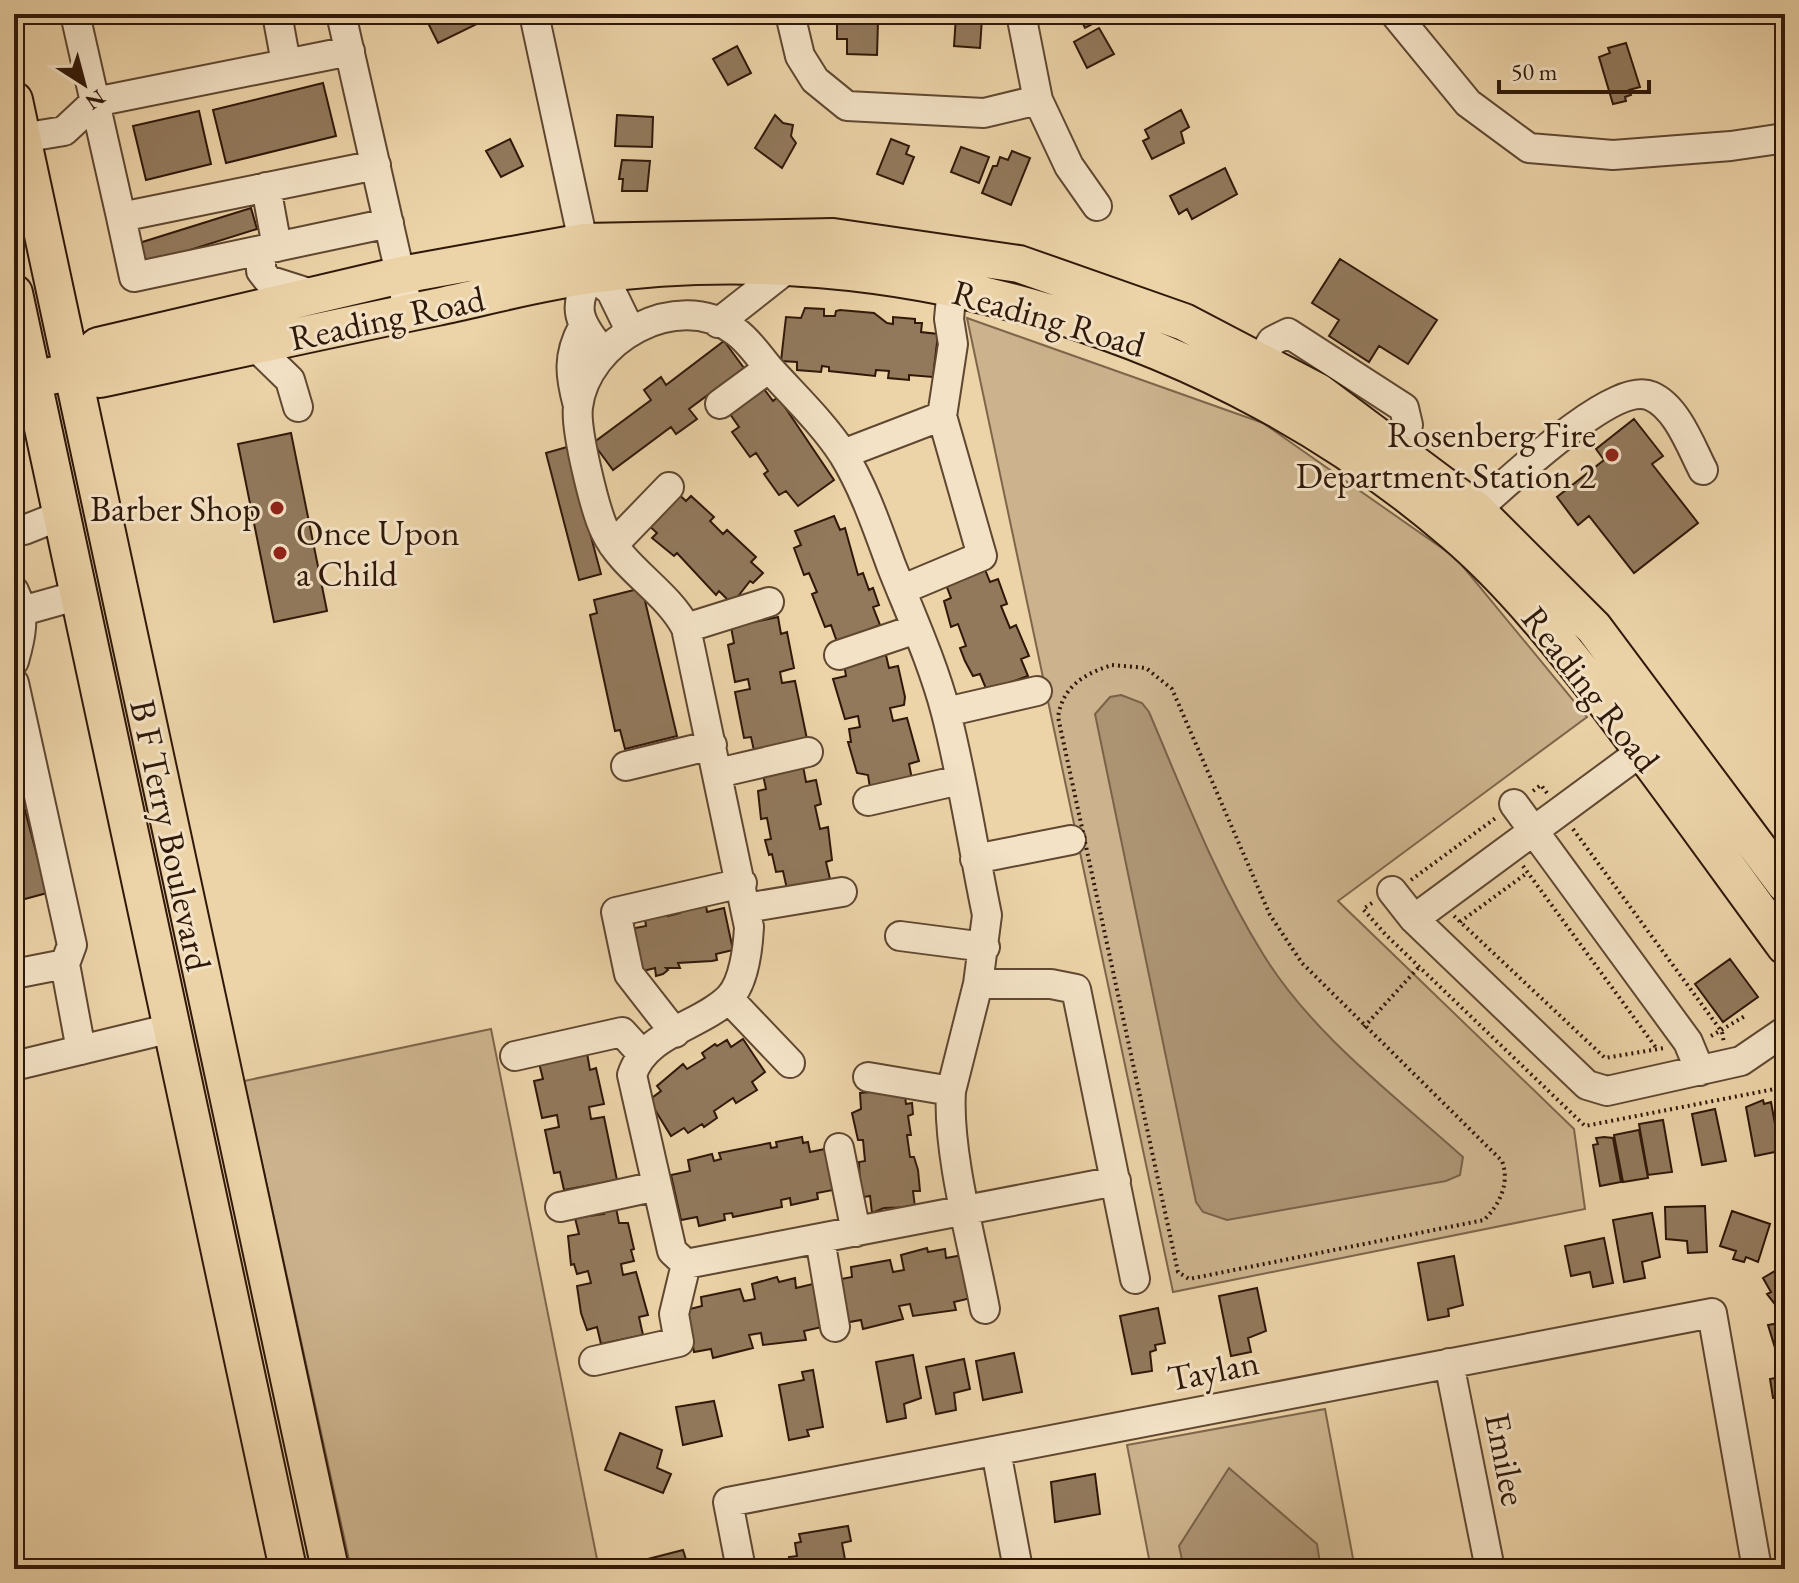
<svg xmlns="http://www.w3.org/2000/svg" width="1799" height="1583" viewBox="0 0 1799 1583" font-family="'EB Garamond',serif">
<rect width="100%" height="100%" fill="#ecd3a8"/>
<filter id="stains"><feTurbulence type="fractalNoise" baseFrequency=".0025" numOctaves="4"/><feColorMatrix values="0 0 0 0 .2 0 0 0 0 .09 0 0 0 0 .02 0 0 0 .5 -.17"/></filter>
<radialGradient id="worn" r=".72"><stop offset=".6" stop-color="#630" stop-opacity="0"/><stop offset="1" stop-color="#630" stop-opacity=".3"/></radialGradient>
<path fill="#ccb38d" stroke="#7e664b" stroke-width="2" d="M967,318L1263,423L1456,558L1587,717L1338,901L1574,1129L1585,1209L1173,1292Z
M491,1029L599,1569H351L244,1081Z
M1325,1409L1355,1569H1151L1127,1445Z"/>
<path fill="#ac9372" stroke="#7a6248" stroke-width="2" d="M1121,695L1142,703L1149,712C1184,794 1216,879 1263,954C1312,1034 1394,1095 1463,1157L1460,1175L1446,1181L1227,1220L1203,1212L1196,1202L1095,714L1110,697Z
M1229,1468L1317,1544L1321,1569H1184L1179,1546Z"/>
<path fill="#92795c" stroke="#301809" stroke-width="2" d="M431,14H485L487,19L438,43L425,17Z
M1078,14H1111L1085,28Z
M956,16L982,18L980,48L954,46Z
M837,20L878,21L877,55L847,54V39H837Z
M1099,28L1114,54L1087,68L1074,42Z
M1626,43L1640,87L1629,90L1631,95L1625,97L1626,101L1613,104L1599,57L1610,53L1608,48Z
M737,46L751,73L728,85L713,59Z
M323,83L336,136L226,163L213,110Z
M1181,110L1189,127L1181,132L1184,143L1152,159L1143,141L1149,138L1145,130Z
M199,111L211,164L146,180L133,126Z
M617,115L653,117L652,147L615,146Z
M775,115L783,123L793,125L791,136L796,143L782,168L755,148Z
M510,139L523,166L501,177L486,151Z
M891,139L909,146L906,154L914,157L903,184L877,174Z
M961,147L989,157L979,183L951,172Z
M1012,151L1030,158L1011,205L982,193L993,166H997L1000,157L1008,160Z
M622,160L650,161L647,191H622L623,179H619Z
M1225,168L1237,194L1192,219L1187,209L1179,214L1170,196Z
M251,208L257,229L142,265L136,244Z
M1340,259L1437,320L1408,364L1379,346L1369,362L1329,336L1339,320L1312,303Z
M805,308L824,309V316H835L836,311L840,310L874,313L887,323L893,324V317L915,319V323H922L921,332L938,334L933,377L909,375V380L888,378L889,371L876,370L875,376L829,371V367L822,366L821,372L797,370V362L781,361L786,317L801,318Z
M724,341L744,368L689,409L697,419L676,434L671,427L613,470L593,443L651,400L644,390L661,377L666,385Z
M764,389L773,401L778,397L834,480L798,506L786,491L779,495L764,474L768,471L756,453L750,457L732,432L739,427L730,414Z
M1634,419L1663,456L1652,464L1698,523L1634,573L1589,516L1578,525L1557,497L1604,460L1596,449Z
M291,433L327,611L274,622L238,444Z
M567,447L601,574L579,580L546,453Z
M674,490L686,501L691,496L714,517L710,521L723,534L727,530L756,557L751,562L763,573L753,583L750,581L732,604L719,591L716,595L677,553L674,556L652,538L657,533L645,522Z
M834,516L840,530L845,528L858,575L863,573L869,590L873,588L879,605L873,607L880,625L837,642L831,625L825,627L812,594L817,592L809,573L804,575L794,548L801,545L795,531Z
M984,567L990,582L998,579L1007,604L1001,606L1010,628L1016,625L1029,656L1021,659L1028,676L987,691L980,674L973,676L965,661L960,648L966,646L958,624L951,627L944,601L951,598L945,582Z
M642,588L677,736L625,749L620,730L615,731L590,615L597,613L594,600Z
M778,617L781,634L787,632L794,668L780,672L782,683L795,681L808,744L755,755L751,737L744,738L735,692L750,689L748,679L735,682L728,645L734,643L731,627Z
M885,651L889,668L898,666L905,697L904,705L890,708L893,721L907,718L919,761L909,764L912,779L870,788L868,775L857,773L848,742H851L849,729L860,727L858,716L845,719L833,679L846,676L844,664Z
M803,766L806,782L816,780L821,804L815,806L820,829L828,827L832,860L826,862L830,879L787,889L783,871L776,872L772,854L769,855L765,840L771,839L767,818L761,819L758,791L766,789L763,775Z
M14,769L47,893L14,902Z
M706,905L707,912L724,908L733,950L716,954L717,960L712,961L678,963L680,968H666L668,970L663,974L656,976L655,968L639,972L630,929L646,926L645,919L667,910L668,916L680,913L679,907Z
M1730,959L1758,997L1723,1022L1695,984Z
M743,1039L765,1072L752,1082L757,1090L736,1103L733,1098L714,1111L717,1118L704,1127L702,1124L688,1133L684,1128L671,1136L649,1100L661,1091L657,1086L683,1064L687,1069L705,1058L702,1053L715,1044L717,1046L727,1040L731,1047Z
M587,1053L590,1070L596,1068L604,1104L589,1107L591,1119L604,1117L617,1180L564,1190L560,1172L554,1173L545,1130L559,1127L557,1115L542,1118L534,1081L543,1079L539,1063Z
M904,1089L906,1104L912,1103L913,1114L908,1116L911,1135H907L910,1157H914L918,1170L920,1191H913L915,1207L884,1208L872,1213L870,1196L864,1197L860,1189L859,1162L865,1161L863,1140H858L852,1113L861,1109L860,1093Z
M1763,1100L1764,1104L1771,1102L1780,1151L1755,1156L1746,1107Z
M1715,1109L1726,1161L1702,1165L1692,1114Z
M1663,1120L1672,1172L1648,1175L1639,1124Z
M1639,1130L1648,1178L1623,1182L1614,1135Z
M802,1137L803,1143L808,1142L810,1152L825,1149L833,1190L817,1193L818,1199L791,1205L790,1198L781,1200L782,1207L733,1217L732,1213L724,1214L725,1220L699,1226L697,1217L681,1220L671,1175L690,1171L688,1160L712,1154L714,1161L721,1159L719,1153L770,1143L771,1148L777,1147L776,1142Z
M1604,1137L1613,1138L1621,1182L1600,1186L1593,1145L1598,1144L1596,1138Z
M1705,1206L1707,1252L1688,1253L1687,1241L1666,1239L1665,1207Z
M616,1208L619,1223H628L634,1249L631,1250L634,1261L621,1264L623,1275L636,1272L648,1315L639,1317L643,1335L601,1344L597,1327L587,1330L581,1313L577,1286L591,1283L588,1271L577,1274L574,1264L571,1265L568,1236L579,1234L575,1218L604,1214L603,1211Z
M1732,1211L1770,1224L1758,1262L1746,1257L1744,1262L1733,1259L1736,1251L1720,1246Z
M1652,1213L1660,1257L1642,1262L1645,1278L1624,1282L1613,1220Z
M1604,1238L1613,1283L1593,1287L1590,1272L1571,1276L1565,1246Z
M927,1248L928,1252L945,1249L946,1258L963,1255L971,1298L954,1302L956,1310L913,1316L910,1304L899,1306L903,1319L863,1329L861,1320L844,1323L836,1280L852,1277L851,1267L890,1260L893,1272L904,1270L901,1255Z
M1454,1256L1463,1305L1448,1309L1449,1316L1428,1320L1418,1263Z
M1785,1265V1310L1781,1312L1767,1294L1771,1292L1763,1278Z
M777,1277L779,1282L795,1278L796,1288L813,1284L822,1327L804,1331L806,1340L763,1345L761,1333L749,1335L753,1348L713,1358L711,1349L694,1352L686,1310L702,1306L701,1297L740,1289L744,1301L755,1299L752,1284Z
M1257,1288L1266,1331L1248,1338L1251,1352L1231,1356L1219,1296Z
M1158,1308L1165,1343L1155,1345L1156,1350L1150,1352L1152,1371L1132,1374L1120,1316Z
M1785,1322V1363L1780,1364L1768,1325Z
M1014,1353L1022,1392L983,1400L976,1361Z
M913,1355L921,1398L904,1404L906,1418L887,1422L876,1362Z
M964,1359L970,1389L954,1393L956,1410L936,1414L926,1367Z
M813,1370L823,1427L807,1430L809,1436L789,1440L779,1385L804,1380L802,1372Z
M1785,1376V1413L1782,1397L1773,1398L1770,1379Z
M714,1401L722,1436L683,1445L676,1407Z
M620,1433L662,1450L657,1468L671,1474L663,1493L605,1470Z
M1095,1474L1100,1514L1055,1522L1051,1482Z
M848,1526L851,1541L842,1543L846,1565L792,1569L789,1557L797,1556L795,1543L801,1542L799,1534Z
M683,1550L689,1569H647L644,1560Z"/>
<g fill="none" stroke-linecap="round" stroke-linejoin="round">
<defs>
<path id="minor" d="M75,14L121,217L376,165
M277,14L286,63
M341,14L409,313
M534,14L587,260
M790,14L800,56L815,80L847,106L984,113L1038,100
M1021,14L1038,100L1069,166L1097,206
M1395,14L1468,103L1529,148L1613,155L1731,146L1785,138
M22,138L64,131L95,102L350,51
M266,187L277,247
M121,217L134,277L389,223
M261,250V271L268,280L315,295
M591,275C570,308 580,324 603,352
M591,275L611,291L630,330
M718,323L788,268
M255,346L290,380L298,407
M1260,362L1272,341L1288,333L1404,408L1408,425L1393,448
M720,404L769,368
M578,406C570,376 567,356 583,327
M843,454L942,416L953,344L949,319L952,287
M1476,510C1506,484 1613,380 1651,396C1677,407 1691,447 1703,470
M14,530H24L62,515
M613,545L669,487
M901,590L982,556L942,416
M14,591C26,615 21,637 14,661
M22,611L79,595
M686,628L769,602
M839,655L916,629
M14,683L72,945L65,964
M946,712L1037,691
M626,766L712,745
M718,773L808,752
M868,801L960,780
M1514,804L1688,1042L1700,1071
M975,859L1071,840
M1392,891L1414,919L1587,1085L1607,1091L1741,1061L1785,1031
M746,908L842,892
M1414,919L1642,751
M900,936L985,947
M14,974L65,964L81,1050
M978,984H1051L1076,989L1135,1279
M729,999L790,1063
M675,1033L629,974L616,912L742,883
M515,1056L622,1032L643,1055
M14,1066L172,1028
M868,1077L951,1091
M839,1148L856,1232
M560,1207L657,1186
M820,1239L835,1327
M985,1309C973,1245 947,1153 951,1091L978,984L987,915C973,848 963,779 946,713C933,663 910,613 891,565C877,527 864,488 843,454C822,422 793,395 768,367C758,355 748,340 735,331C677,288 586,340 578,407C575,429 595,511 605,531C623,569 667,591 686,628L749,927C748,947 744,983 729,998C701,1026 645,1033 632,1075L672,1251L686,1264L1116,1181
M594,1361L679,1342L674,1314L686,1264
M1449,1363L1490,1569
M996,1451L1018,1569
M741,1569L728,1502L1712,1313L1757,1569"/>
<path id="major" d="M14,100L330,1569
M14,293L288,1569
M73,371L98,346L401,275L584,242L833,237L1019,264L1184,322L1318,392L1476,510L1594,628L1785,884
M14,384L73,371L100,379C212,355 324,330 437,307C488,296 540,282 591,275C895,233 1222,332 1453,532C1513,583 1562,646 1610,708C1670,787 1727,867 1785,946"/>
</defs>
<use href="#minor" stroke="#5f4731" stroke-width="32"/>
<use href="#major" stroke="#301809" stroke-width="40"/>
<path stroke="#301809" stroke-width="4" stroke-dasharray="2 4" stroke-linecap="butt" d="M1112,665L1146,668L1172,689L1270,915L1302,963L1502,1161C1510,1183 1500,1204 1484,1220L1189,1279L1178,1272L1058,717C1063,686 1084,674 1112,665Z
M1533,791L1541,785L1547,793
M1573,829L1722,1032L1724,1043
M1523,866L1657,1049
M1411,880L1497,817
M1372,903L1363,909L1385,934L1585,1126L1785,1087
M1454,916L1605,1058L1664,1048
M1460,922L1527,873
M1364,1027L1419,967
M1711,1036L1745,1016"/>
<use href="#minor" stroke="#f3e2c6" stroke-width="28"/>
<use href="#major" stroke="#ecd3a8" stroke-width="36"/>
</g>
<g fill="#8f2418" stroke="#f3e2c6" stroke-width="3">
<circle cx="1612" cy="455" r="8"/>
<circle cx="277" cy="508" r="8"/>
<circle cx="280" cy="553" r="8"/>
</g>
<g text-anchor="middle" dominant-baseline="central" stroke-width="6" stroke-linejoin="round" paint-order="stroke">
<g font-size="36" fill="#301809" stroke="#f3e2c6">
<text transform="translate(387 318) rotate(-12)">Reading Road</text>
<text transform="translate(1049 318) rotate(16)">Reading Road</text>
<text transform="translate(1591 689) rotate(52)">Reading Road</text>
<text transform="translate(171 835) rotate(78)">B F Terry Boulevard</text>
<text transform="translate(1213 1370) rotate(-11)">Taylan</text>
<text transform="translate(1506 1459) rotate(79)">Emilee</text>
</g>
<g font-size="36" fill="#301809" stroke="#f3e2c6" text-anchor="end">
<text x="1596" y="434">Rosenberg Fire<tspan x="1596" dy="41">Department Station 2</tspan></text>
<text x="261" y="508">Barber Shop</text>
<text x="296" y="532" text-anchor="start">Once Upon<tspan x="296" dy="41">a Child</tspan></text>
</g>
</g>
<rect width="1799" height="1583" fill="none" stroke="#ecd3a8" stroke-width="48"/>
<rect x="16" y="16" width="1767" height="1551" fill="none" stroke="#301809" stroke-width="4"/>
<rect x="24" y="24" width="1751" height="1535" fill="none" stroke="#301809" stroke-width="2"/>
<g transform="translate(84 84) rotate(144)" stroke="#f3e2c6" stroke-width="6" paint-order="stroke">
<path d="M0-6L14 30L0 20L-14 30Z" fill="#301809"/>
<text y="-12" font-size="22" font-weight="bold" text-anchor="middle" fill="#301809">N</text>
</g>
<path d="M1499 80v12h150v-12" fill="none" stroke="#301809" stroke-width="4"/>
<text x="1511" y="80" font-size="24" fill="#301809" stroke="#f3e2c6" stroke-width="6" paint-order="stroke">50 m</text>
<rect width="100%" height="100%" filter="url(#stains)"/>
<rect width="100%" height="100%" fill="url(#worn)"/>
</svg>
